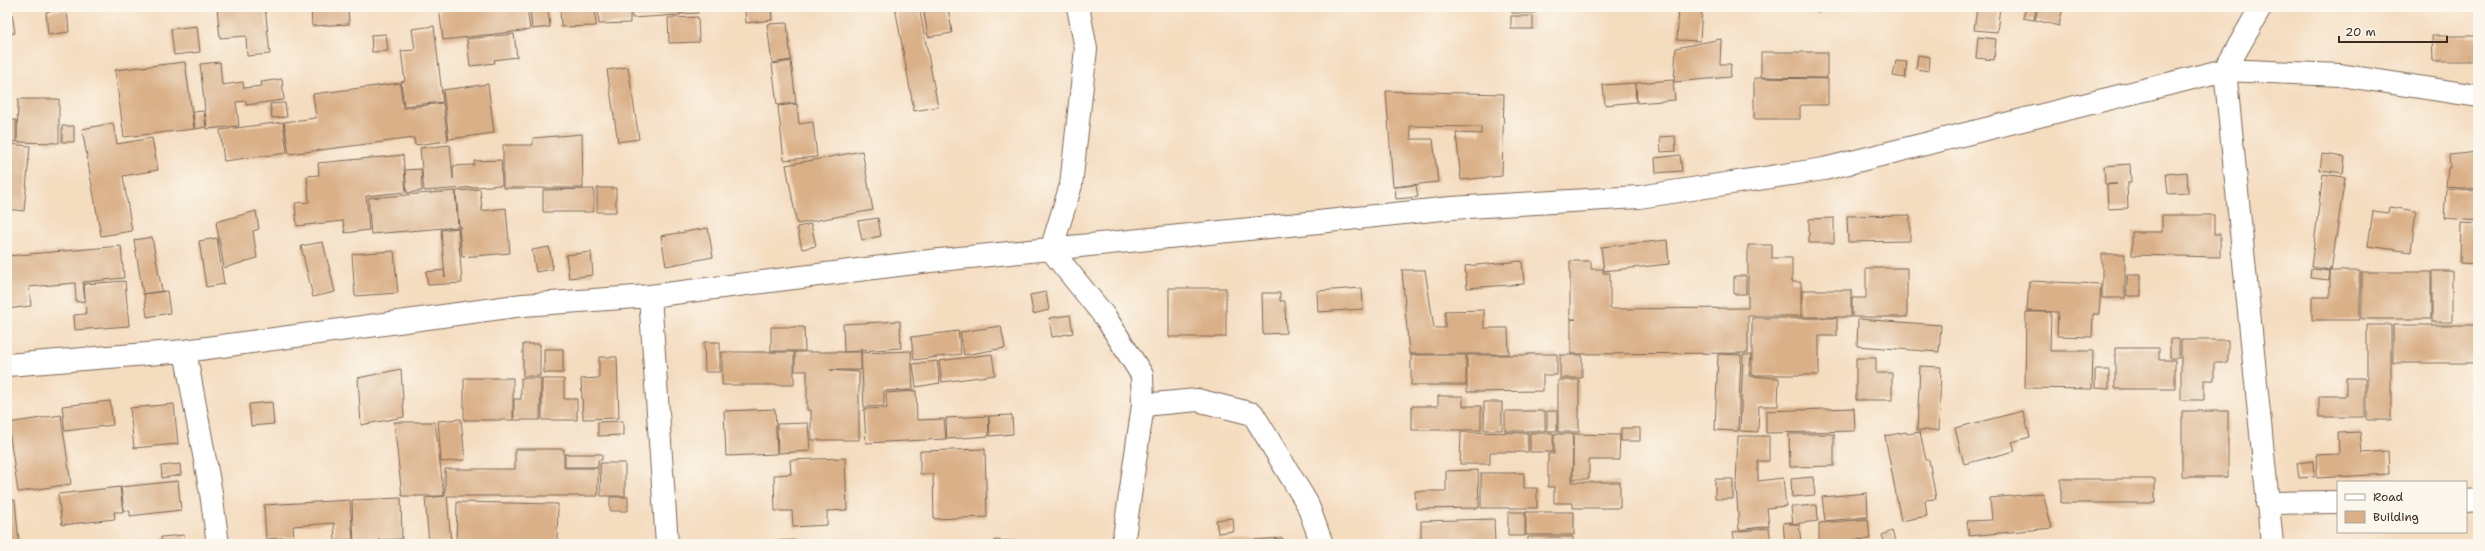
<svg xmlns="http://www.w3.org/2000/svg" width="2485" height="551" viewBox="0 0 2485 551" font-family="'Shantell Sans',sans-serif">
<rect width="100%" height="100%" fill="#fbf7ec"/>
<filter id="ink" filterUnits="userSpaceOnUse"><feTurbulence type="fractalNoise" baseFrequency=".025" numOctaves="2"/><feDisplacementMap in="SourceGraphic" scale="8" xChannelSelector="R" yChannelSelector="G"/><feConvolveMatrix kernelMatrix="1 2 1 2 8 2 1 2 1" color-interpolation-filters="sRGB"/></filter>
<filter id="wash" filterUnits="userSpaceOnUse"><feTurbulence type="fractalNoise" baseFrequency=".012" numOctaves="4" result="noise"/><feDisplacementMap in="SourceGraphic" scale="16" xChannelSelector="R" yChannelSelector="G"/><feGaussianBlur stdDeviation="0.9" result="paint"/><feColorMatrix in="noise" values="0 0 0 0 0 0 0 0 0 0 0 0 0 0 0 0 0 1.4 0 .05"/><feComposite in="paint" operator="in"/></filter>
<g filter="url(#wash)">
<rect width="100%" height="100%" fill="#f4dcbf"/>
<g id="blocks">
<path fill="#dab088" d="M217,7H265L270,54L247,56L246,36L220,38Z
M311,7H348L349,24L312,26Z
M439,7H527L530,30L443,40Z
M560,7H595L596,26L561,27Z
M598,7H630V23L599,24Z
M631,7H680V15L632,18Z
M681,7H698V13L681,14Z
M895,7H919L938,107L914,111Z
M923,7H948L952,33L928,37Z
M1512,7H1535V13H1512Z
M1679,7H1702L1700,41L1677,40Z
M1789,7H1820L1819,12Z
M1977,7H2000L1997,32L1974,30Z
M2026,7L2036,8L2034,20L2023,18Z
M2038,7H2063L2059,26L2035,20Z
M548,8L550,27L532,29L530,10Z
M771,8L772,20L746,23L745,10Z
M67,9L69,32L48,35L46,12Z
M12,13L15,33L7,34V14Z
M1511,16H1533V29H1511Z
M698,17L699,42L669,43L668,18Z
M787,23L791,60L772,63L767,24Z
M197,26L200,52L174,55L171,29Z
M434,26L443,102L404,106L401,82L405,81L401,51L415,50L412,29Z
M386,34L388,51L372,52L371,35Z
M514,34L517,57L494,60L495,63L470,66L467,39Z
M2432,36H2478V61H2433Z
M1978,37L1996,39L1994,60L1976,58Z
M1721,39L1720,64H1731L1730,77L1674,82L1676,48Z
M1761,52H1827V78L1761,77Z
M1918,55L1930,57L1929,71L1916,69Z
M791,61L796,103L777,105L772,64Z
M1896,61L1907,62L1905,78L1893,76Z
M185,62L194,129L124,137L115,70Z
M220,62L222,85L243,82L244,88L262,86L261,82L282,79L284,100L246,105V101L236,102L239,126L207,129L200,64Z
M628,67L639,139L618,142L607,70Z
M1754,78L1828,79V105H1800V119H1754Z
M1673,80L1675,100L1637,103L1636,83Z
M400,83L403,108L443,103L448,141L415,145L414,138L289,154L284,122L316,118L313,94Z
M1635,83L1636,102L1605,105L1603,85Z
M488,84L494,133L449,139L443,90Z
M1386,91L1504,94L1502,176L1461,180L1456,133L1481,134V127L1410,126L1411,139H1433L1438,182L1393,187Z
M18,99H59V143L17,142Z
M285,103L287,117L272,118L270,104Z
M797,104L799,124L813,122L817,157L784,160L778,106Z
M204,111L206,127L195,129L193,112Z
M7,120H16V142H7Z
M283,122L287,153L224,161L220,130Z
M113,123L117,144L152,138L158,170L123,176L132,231L101,236L82,129Z
M62,126H74V142H62Z
M582,134L583,188H503V145H533V138Z
M1675,136L1676,151L1661,152L1660,137Z
M7,144L30,146L24,211L7,209Z
M450,145L453,179V166L474,165V161L501,160L502,185L424,191L420,148Z
M862,151L873,210L797,224L786,165Z
M2478,152V189L2446,187L2448,168H2450L2449,155Z
M2322,154L2345,157L2343,173L2320,170Z
M403,155L406,192L366,196L369,230L345,233L343,221L297,226L295,203L309,202L307,176L319,175L318,163Z
M1680,155L1682,171L1656,173L1655,158Z
M2130,164L2131,183H2127L2128,208L2108,209L2107,185L2117,184H2105L2104,166Z
M421,169L422,191L407,193L405,170Z
M2187,172L2188,193L2168,194L2166,174Z
M2323,174L2345,177L2331,271H2360V320H2312V297H2330V267V270L2311,267Z
M1416,185L1418,197L1396,199L1395,187Z
M597,188H616V212H597Z
M480,189L482,211L506,208L510,253L462,257L459,228L462,227H459L456,191Z
M594,189V212H543V190Z
M2446,189L2478,191V221L2444,218Z
M455,191L458,227L371,234L368,198Z
M2389,207L2416,211L2411,252L2368,246L2373,211L2388,213Z
M256,211L259,229L253,231L257,258L224,268L216,222Z
M1910,215V241L1848,242L1847,216Z
M2162,215H2214V234H2220V257L2132,255V232H2162Z
M878,218L881,236L862,240L858,221Z
M1834,218V243H1809V219Z
M2461,223L2478,224V264L2460,263Z
M811,224L816,246L802,249L797,227Z
M458,228L462,283L428,285L426,272L444,270L445,277L441,230Z
M708,228L713,257L666,266L661,236Z
M152,237L162,291L143,294L134,240Z
M217,238L224,284L206,287L199,241Z
M1667,240L1669,264L1604,271L1601,247Z
M323,242L335,292L313,297L301,246Z
M1748,245H1772V258H1792V282H1801V316H1748V353L1571,354V320L1576,319H1570V261H1591V269H1603V273H1610V309L1748,308Z
M121,246L124,278L83,282L85,301L76,302L75,283L29,287L31,306L7,309V256Z
M549,247L553,269L536,272L532,250Z
M394,251L398,293L355,296L352,254Z
M591,252L593,275L569,278L566,255Z
M2102,254H2125V298H2102Z
M1522,261L1524,284L1467,288L1465,266Z
M1866,268H1907V317H1852V298H1866Z
M2311,269L2330,271L2329,280L2310,278Z
M1402,270H1425L1434,328H1445V311L1484,310V328H1508L1509,354H1409Z
M2432,271H2452V322H2432Z
M2362,272H2431V319H2362Z
M2127,275H2141V296H2127Z
M1734,276H1746V294H1734Z
M125,281L129,326L75,330L74,315L86,314L84,284Z
M2029,281L2101,284L2099,314H2093L2092,337L2057,336L2058,312L2027,311Z
M1169,288H1226V337H1169Z
M1362,288L1363,309L1318,312L1317,291Z
M1802,290H1851V317H1802Z
M167,291L170,313L147,317L144,294Z
M1046,292L1049,310L1033,314L1030,295Z
M1262,293H1280V301H1285L1286,333L1263,334Z
M2026,312H2051L2050,351H2093L2092,389L2025,388Z
M1070,315L1073,333L1052,337L1049,318Z
M1752,318H1837V336H1819V375H1752Z
M1858,319L1941,325L1939,352L1857,346Z
M900,321L901,348L861,351V349V351L844,352L843,324Z
M2367,325H2391V420H2367Z
M2393,325H2478V363H2393Z
M1001,326L1005,348L964,355L960,332Z
M771,327H804L805,351H771Z
M958,331L961,354L914,360L911,337Z
M2170,339H2179V358H2170Z
M2181,340H2228V363H2214V380H2204V400H2181Z
M704,342H720V372H705Z
M523,344H540V376H523Z
M2115,348H2159V360H2175V389H2115Z
M544,349H563V373H544Z
M911,351L913,390L884,391V406L864,407L861,353Z
M722,352H794V385H722Z
M795,352H861V370H830L859,372V440H811V410H807V371H795Z
M992,354L995,375L942,382L939,361Z
M1528,354H1557V375H1543V391L1467,392V355H1528Z
M1718,354L1741,355L1738,431L1715,430Z
M1411,355H1466V385H1411Z
M1560,355H1582V378H1560Z
M1743,355H1751L1749,376L1779,378L1778,406H1759L1758,432L1740,431Z
M599,357H617L619,418L583,419L581,379L599,378Z
M1856,358H1876V373H1892V400H1856Z
M937,361L940,383L916,387L913,364Z
M1920,366L1941,367L1939,430H1917Z
M401,369L404,417L361,425L358,378Z
M2095,370H2109V389L2095,388Z
M464,378H513V420H464Z
M521,378H541L540,420H514V399H521Z
M2346,378H2365V417H2319V396H2346Z
M542,379H564V399H577V420H542Z
M1558,380H1579V432H1558Z
M916,391L917,420L944,419L946,439L866,443L864,409L887,408L886,393Z
M1438,396H1463V406H1481V430H1412V406H1438Z
M110,401L113,425L65,431L62,406Z
M272,402L274,424L251,426L249,404Z
M1484,402H1502V430H1484Z
M174,404L178,444L134,448L130,408Z
M1854,408L1855,431L1766,433V411Z
M775,409L777,454L726,456L724,411Z
M1505,411H1545V431H1505Z
M1547,411H1557V431H1547Z
M2023,411L2030,437L2012,442L2015,451L1964,464L1955,428Z
M2182,411H2228V477H2182Z
M61,415L71,484L18,492L8,423Z
M1012,415L1013,434L990,436L989,416Z
M988,416L989,436L947,439L946,418Z
M461,419L465,460L441,462L438,421Z
M623,421V435L598,436V422Z
M394,422H435L444,496H402Z
M808,423L810,451L778,453L777,424Z
M1621,428H1640V441H1621Z
M1461,432L1528,433V452H1490V464H1460Z
M1906,432L1907,434L1920,432L1926,460H1929L1936,499L1925,500L1927,516L1901,521L1885,436Z
M2360,432L2362,453L2388,451L2389,474L2317,478L2316,455L2339,454L2338,433Z
M1530,433H1553V452H1530Z
M1554,434H1573L1572,482H1620V508H1573V503H1554V487H1548V454H1554Z
M1573,434L1620,435L1619,460H1589V479H1573Z
M1789,434H1834V466L1790,467Z
M1738,436H1769V461H1758V481L1783,478L1786,506L1767,508L1769,526L1739,530L1736,484Z
M7,440L9,454H7Z
M515,449H564V468H598V496H447L451,542L429,544L425,498L445,496V469H515Z
M985,449L987,517L934,519L933,474H920V451Z
M565,454H602V460H598V467H565Z
M845,458L847,510L827,511V525L793,527L792,511H775L774,475L791,474L790,460Z
M2313,461L2314,477L2299,478L2297,463Z
M600,463H625V496H601Z
M180,464L181,475L162,478L161,466Z
M1478,470L1479,508L1416,509L1415,491H1446V471Z
M1481,473H1524V488H1537V508H1481Z
M1813,477L1815,495L1792,497L1791,479Z
M1715,479H1733V499H1715Z
M2061,479H2155V503H2061Z
M178,481L181,510L130,516V511H124L121,487Z
M120,487L123,512H114L115,519L62,525L58,494Z
M1867,493L1868,517L1825,521L1822,497Z
M2043,493L2052,528L1969,536L1967,521L1992,520L1990,498Z
M610,497H628V511H610Z
M401,498L402,539L379,540V544H354L352,500Z
M15,500L19,544H7V501Z
M350,500L353,540L335,541L334,523L293,526L294,537L266,539L264,505Z
M457,502L558,504L557,544H456Z
M1817,505L1818,521L1793,524L1791,507Z
M1508,512H1525V536H1508Z
M1526,512H1574V535H1526Z
M1233,518L1234,531L1218,533L1216,520Z
M1494,519L1495,544H1421V521Z
M1868,519L1870,539L1852,540V544H1819V523Z
M1792,522L1789,524H1799L1801,543L1785,544L1783,523Z
M1769,528L1771,544H1735L1733,532Z
M1892,531L1896,544H1885L1882,535Z
M184,535L185,544H162L161,537Z
M1528,537H1573V544H1528Z
M1283,538L1282,544H1225V542Z
M798,540V544H762V541Z
M995,540L1031,542V544H994Z
M1224,540V544H1193V541Z"/>
</g>
</g>
<g filter="url(#ink)">
<use href="#blocks" fill-opacity="0" stroke="#7c6856" stroke-width="1"/>
<g fill="none" stroke-linecap="round" stroke-linejoin="round">
<defs>
<path id="minor" d="M1078,7L1086,49L1071,185L1051,250L1106,318L1142,375L1143,405L1123,544
M2261,7L2225,70L2272,544
M650,296L667,544
M185,351L211,493L218,544
M7,365L185,351L523,305L650,296L930,261L1309,223L1451,208L1639,197L1824,169L2225,70L2340,75L2478,96
M1143,405L1197,400L1253,414L1307,503L1322,544
M2466,501L2478,500
M2267,503L2338,502"/>
</defs>
<use href="#minor" stroke="#7c6856" stroke-width="24"/>
<use href="#minor" stroke="#fff" stroke-width="22"/>
</g>
</g>
<rect width="2485" height="551" fill="none" stroke="#fbf7ec" stroke-width="24"/>
<rect x="2337" y="481" width="130" height="52" fill="#fbf7ec" stroke="#aea59a"/>
<rect x="2345" y="494" width="20" height="6" fill="#ffffff" stroke="#aea59a"/>
<text x="2373" y="501" font-size="12" fill="#3b2a1e">Road</text>
<rect x="2345" y="511" width="20" height="12" fill="#dab088" stroke="#aea59a"/>
<text x="2373" y="521" font-size="12" fill="#3b2a1e">Building</text>
<path d="M2339 36v6h108v-6" fill="none" stroke="#3b2a1e" stroke-width="2"/>
<text x="2345" y="36" font-size="12" fill="#3b2a1e" stroke="#fbf7ec" stroke-width="3" paint-order="stroke">20 m</text>
</svg>
